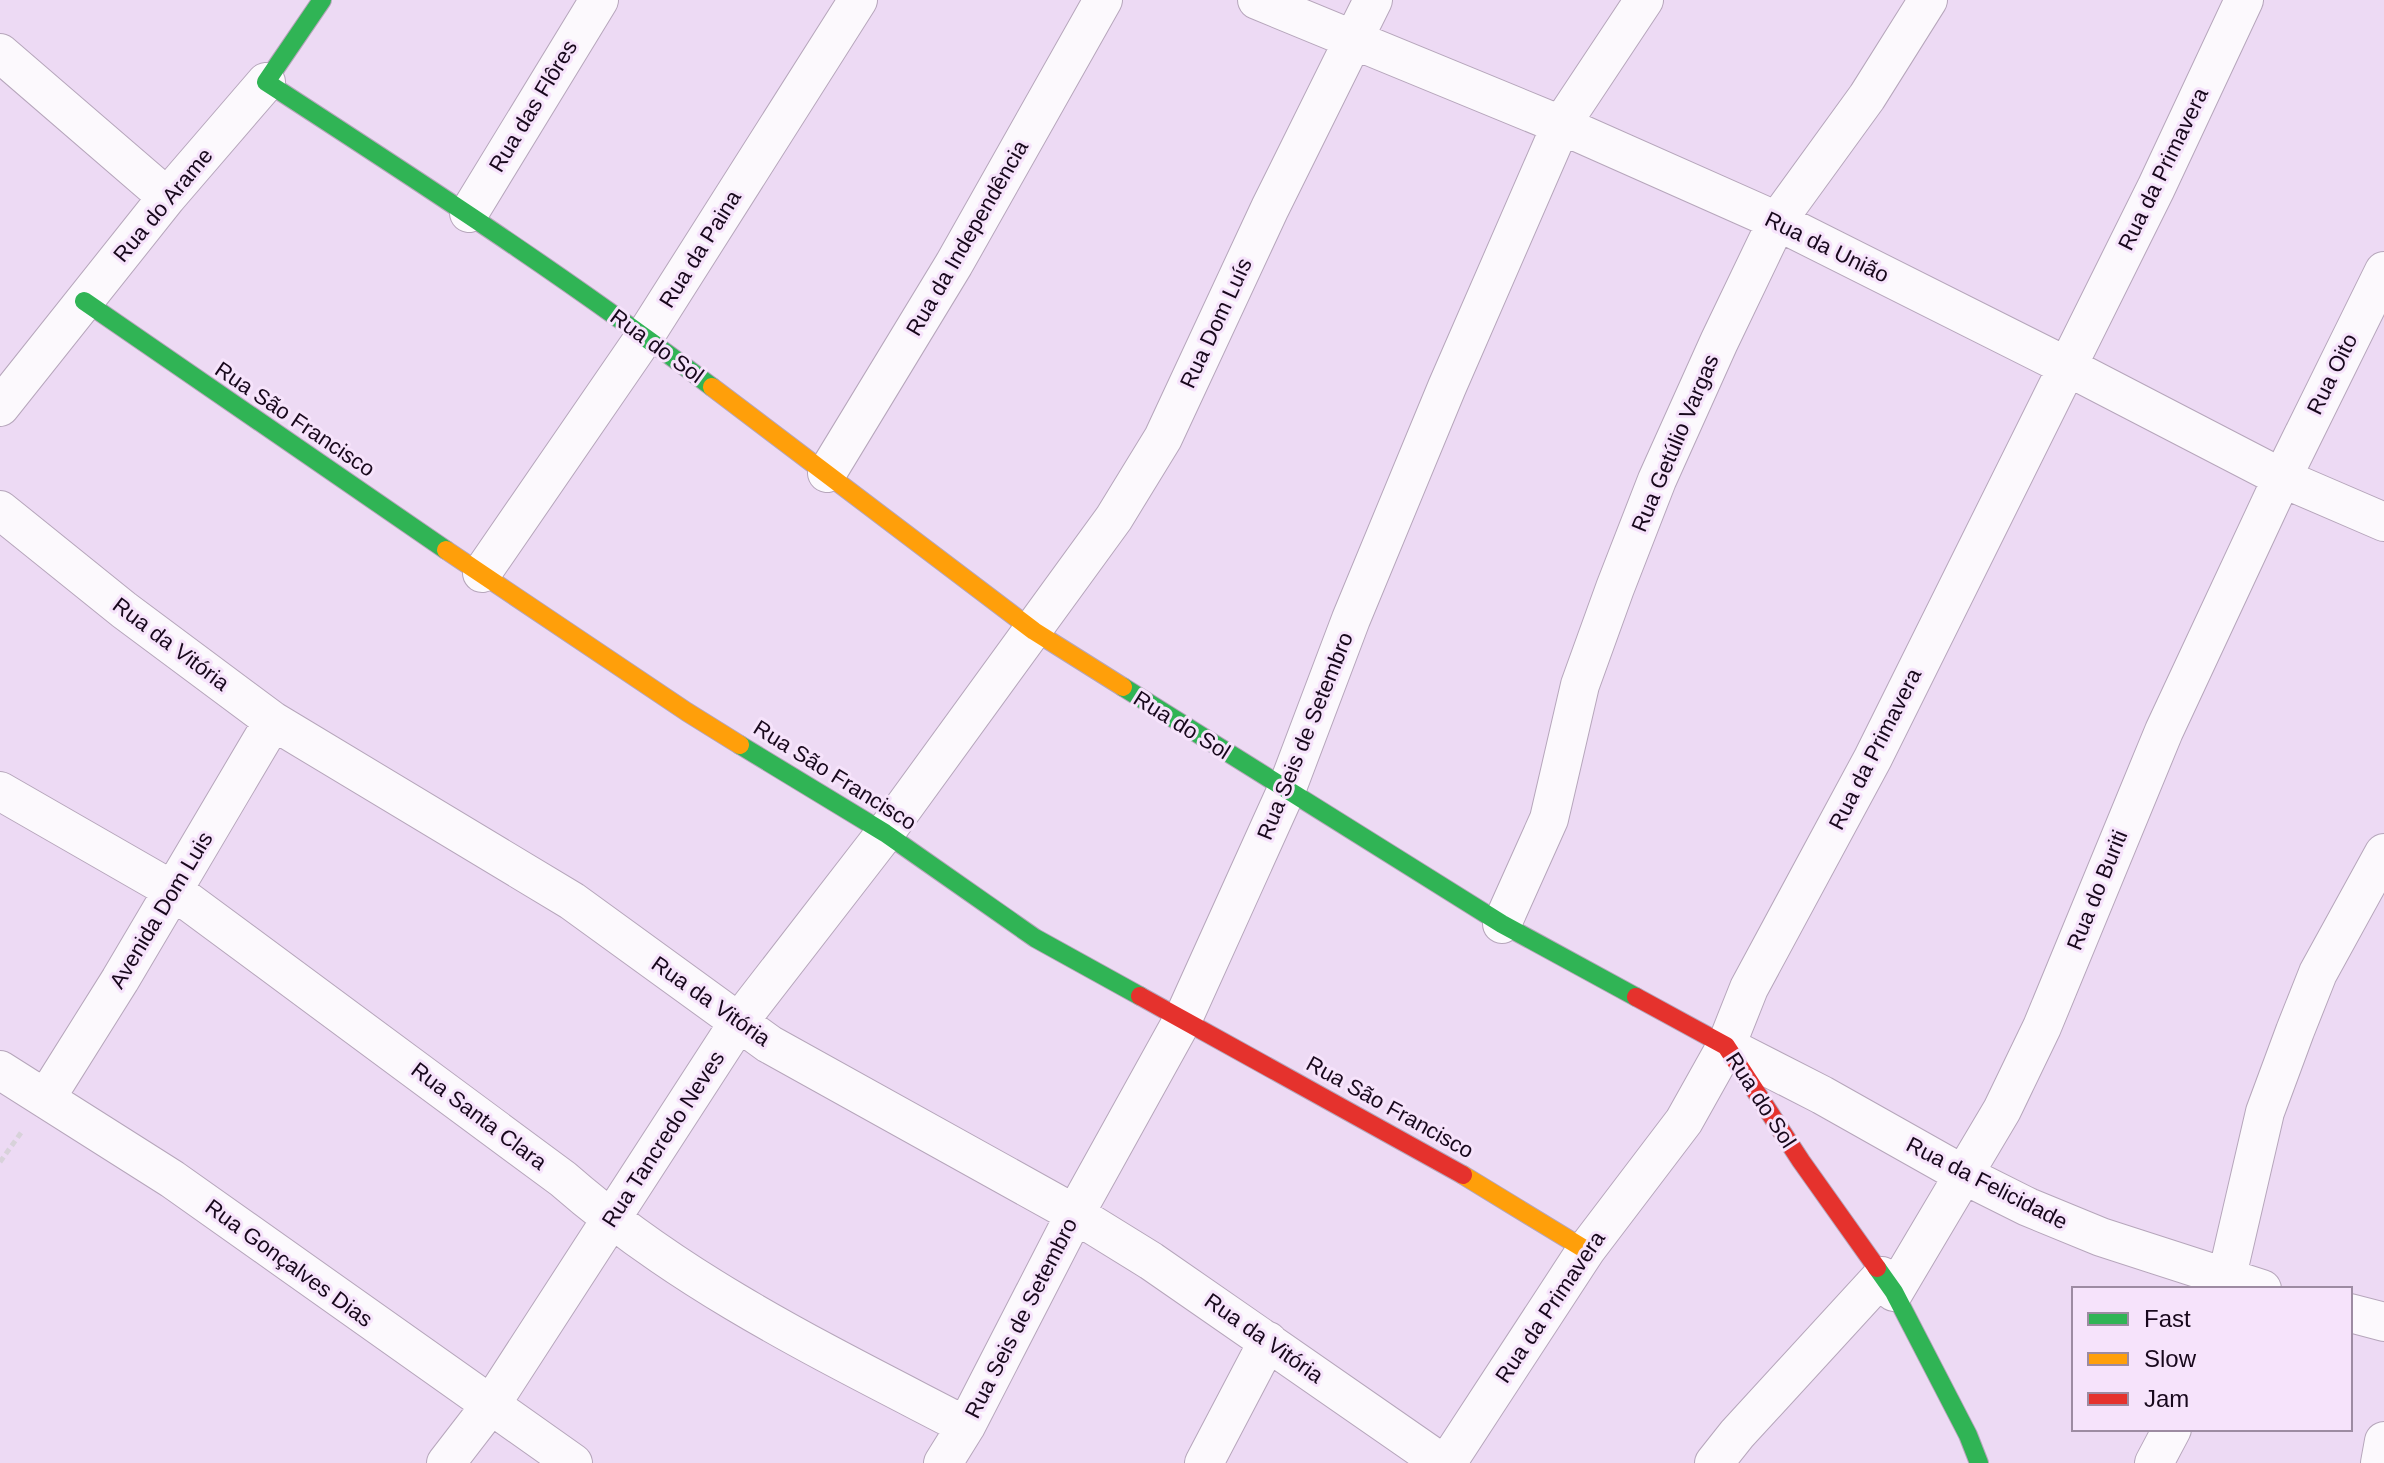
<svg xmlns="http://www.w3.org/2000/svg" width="2384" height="1463" viewBox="0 0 2384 1463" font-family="Arial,sans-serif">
<rect width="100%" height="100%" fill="#eddaf4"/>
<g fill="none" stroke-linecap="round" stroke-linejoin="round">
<defs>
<path id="street" d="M1257,0L1561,125L1777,221L2066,366L2282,478L2384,522
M0,53L167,197
M469,213L599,0
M0,407L167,197L266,82
M827,473L954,264L1103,0
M0,510L124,610L273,721L572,901L769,1044L1075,1214L1151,1261L1442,1463
M482,573L645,336L858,0
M0,791L174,891L563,1179C684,1285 824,1352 966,1426
M1502,924L1549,819L1580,685L1615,588L1657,480L1719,342L1777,221L1867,97L1928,0
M1726,1046L1822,1095L1964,1175L2028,1207L2101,1237L2262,1289
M0,1070L172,1179L573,1463
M46,1098L120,980L273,721
M2224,1289L2265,1112L2295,1031L2318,973L2384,853
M1894,1292L2002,1110L2042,1027L2164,731L2282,478L2384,271
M2350,1313L2384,1322
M446,1463L490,1406L738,1023L885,833L1114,518L1163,438L1270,208L1373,0
M943,1463L966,1426L1075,1214L1183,1019L1286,791L1351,619L1447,387L1561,125L1644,0
M1204,1463L1268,1341
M1447,1463L1586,1250L1684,1121L1726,1046L1749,988L1873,758L2156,188L2244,0
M1714,1463L1737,1434L1882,1276
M2154,1463L2172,1429
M2380,1463L2384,1441"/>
<path id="fast" d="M322,0L266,82C417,180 568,278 712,387
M84,301L446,550
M1123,687L1502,924L1636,997
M740,745L885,833L1035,938L1140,996
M1877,1268L1894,1292L1968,1435L1979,1463"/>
<path id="slow" d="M712,387L1034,631L1123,687
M446,550L687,712L740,745
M1463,1175L1586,1250"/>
<path id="jam" d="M1140,996L1463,1175
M1636,997L1726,1046L1801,1161L1877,1268"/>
</defs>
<use href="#street" stroke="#b6a6bb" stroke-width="40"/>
<use href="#fast" stroke="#b6a6bb" stroke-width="20"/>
<use href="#slow" stroke="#b6a6bb" stroke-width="20"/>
<use href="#jam" stroke="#b6a6bb" stroke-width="20"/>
<path stroke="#d8d2da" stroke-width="5" stroke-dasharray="6 4" stroke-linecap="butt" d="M0,1162L23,1130"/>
<use href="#street" stroke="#fcf9fd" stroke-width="38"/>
<use href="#fast" stroke="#30b455" stroke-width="18"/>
<use href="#slow" stroke="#ff9f0a" stroke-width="18"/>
<use href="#jam" stroke="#e5322d" stroke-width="18"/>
</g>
<g text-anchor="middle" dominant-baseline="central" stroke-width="6" stroke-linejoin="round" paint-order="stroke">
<g font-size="22" fill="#18081c" stroke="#f6e3fb">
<text transform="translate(533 106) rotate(-59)">Rua das Flôres</text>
<text transform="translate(2163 169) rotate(-64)">Rua da Primavera</text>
<text transform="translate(163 205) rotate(-50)">Rua do Arame</text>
<text transform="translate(967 238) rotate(-60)">Rua da Independência</text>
<text transform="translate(1827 247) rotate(26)">Rua da União</text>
<text transform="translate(700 249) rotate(-58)">Rua da Paina</text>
<text transform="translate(1216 323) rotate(-65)">Rua Dom Luís</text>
<text transform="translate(657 346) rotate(36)">Rua do Sol</text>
<text transform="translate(2332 374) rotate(-64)">Rua Oito</text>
<text transform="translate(295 419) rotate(34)">Rua São Francisco</text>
<text transform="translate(1675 443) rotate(-67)">Rua Getúlio Vargas</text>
<text transform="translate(171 644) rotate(37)">Rua da Vitória</text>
<text transform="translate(1182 725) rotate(32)">Rua do Sol</text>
<text transform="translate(1305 736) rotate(-68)">Rua Seis de Setembro</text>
<text transform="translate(1875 749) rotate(-63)">Rua da Primavera</text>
<text transform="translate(835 775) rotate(32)">Rua São Francisco</text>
<text transform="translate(2097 890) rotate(-68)">Rua do Buriti</text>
<text transform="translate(161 910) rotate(-59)">Avenida Dom Luis</text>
<text transform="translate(711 1001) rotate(35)">Rua da Vitória</text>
<text transform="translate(1761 1100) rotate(57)">Rua do Sol</text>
<text transform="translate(1390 1107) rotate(29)">Rua São Francisco</text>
<text transform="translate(479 1116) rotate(37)">Rua Santa Clara</text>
<text transform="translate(663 1139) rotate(-57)">Rua Tancredo Neves</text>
<text transform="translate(1987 1183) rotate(27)">Rua da Felicidade</text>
<text transform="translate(289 1263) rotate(36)">Rua Gonçalves Dias</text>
<text transform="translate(1550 1307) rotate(-56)">Rua da Primavera</text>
<text transform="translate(1021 1318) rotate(-63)">Rua Seis de Setembro</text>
<text transform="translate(1264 1338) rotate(35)">Rua da Vitória</text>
</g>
</g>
<rect x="2072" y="1287" width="280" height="144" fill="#f6e3fb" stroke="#9d8ba2" stroke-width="2"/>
<rect x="2088" y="1313" width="40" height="12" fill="#30b455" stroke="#9d8ba2" stroke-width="2"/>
<text x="2144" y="1327" font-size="24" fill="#18081c">Fast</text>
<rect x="2088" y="1353" width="40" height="12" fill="#ff9f0a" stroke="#9d8ba2" stroke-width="2"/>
<text x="2144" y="1367" font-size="24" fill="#18081c">Slow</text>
<rect x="2088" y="1393" width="40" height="12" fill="#e5322d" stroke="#9d8ba2" stroke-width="2"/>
<text x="2144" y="1407" font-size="24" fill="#18081c">Jam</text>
</svg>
